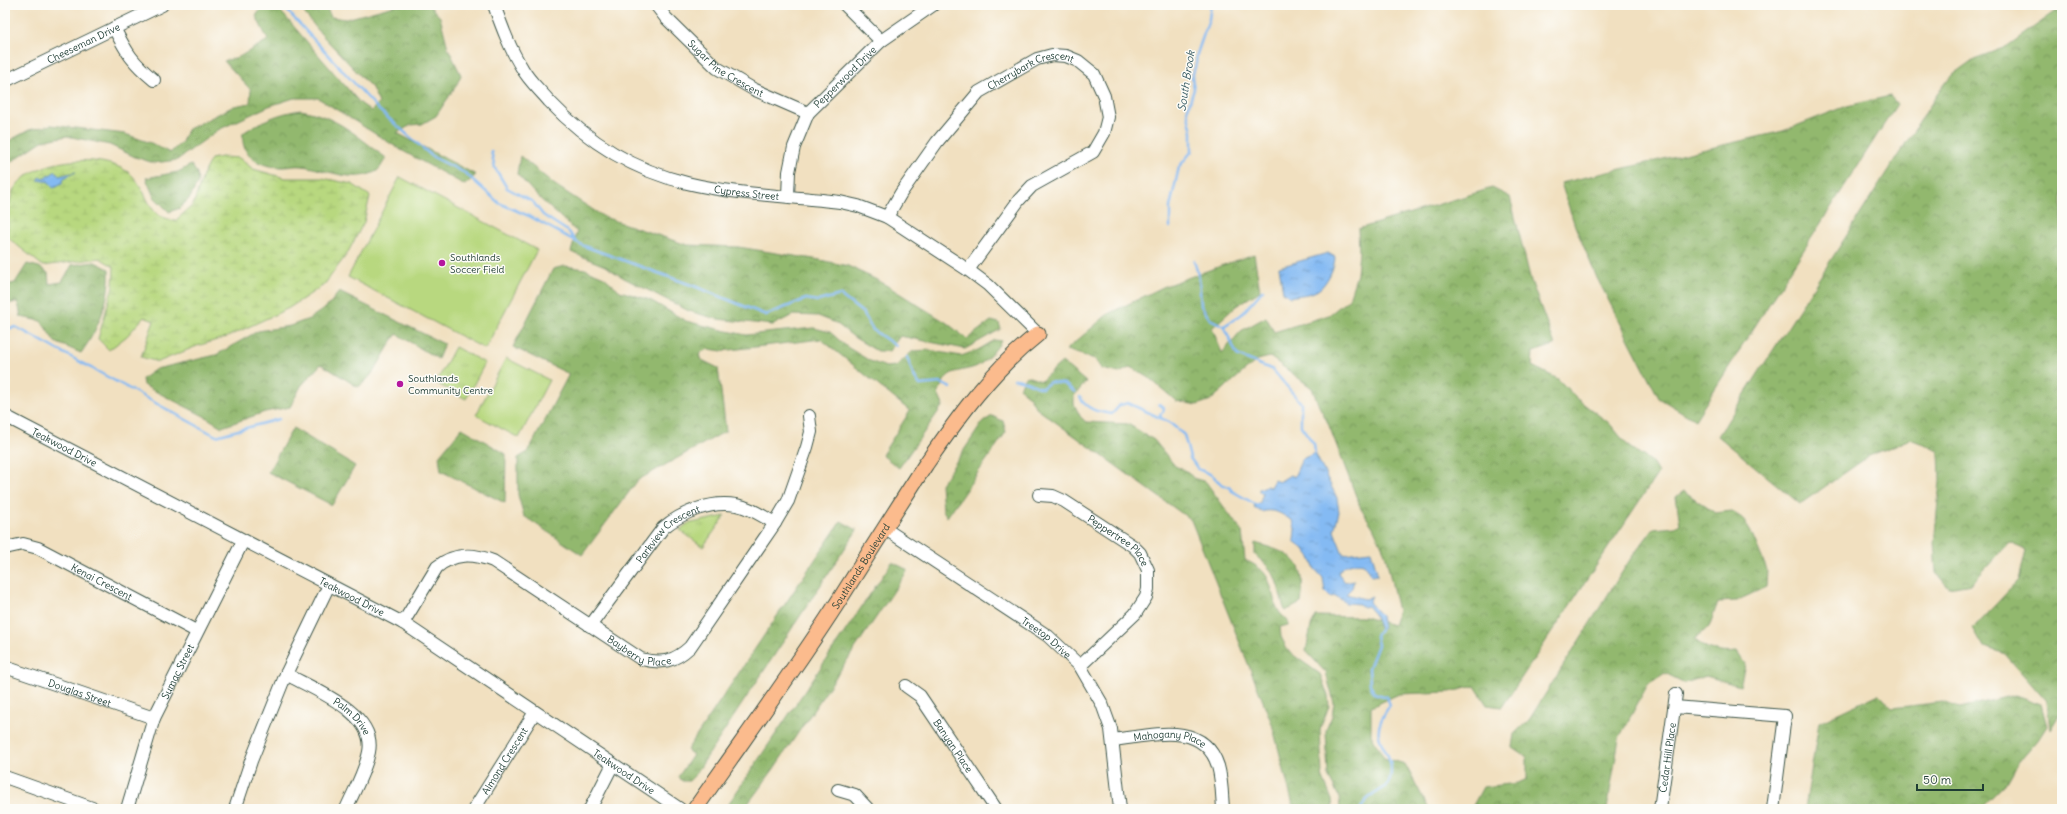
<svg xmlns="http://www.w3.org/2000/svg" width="2067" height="814" viewBox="0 0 2067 814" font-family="Delius,sans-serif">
<defs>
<pattern id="forest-crowns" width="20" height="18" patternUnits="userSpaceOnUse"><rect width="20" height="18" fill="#92b86e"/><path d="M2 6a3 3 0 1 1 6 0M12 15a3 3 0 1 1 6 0" fill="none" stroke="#77975b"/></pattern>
<pattern id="wetland-marsh" width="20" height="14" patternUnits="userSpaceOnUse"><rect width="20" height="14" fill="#b8d87f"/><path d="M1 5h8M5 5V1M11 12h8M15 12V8" fill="none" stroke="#9eba6e"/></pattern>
<pattern id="park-tufts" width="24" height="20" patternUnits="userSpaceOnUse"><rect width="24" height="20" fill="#b8d87f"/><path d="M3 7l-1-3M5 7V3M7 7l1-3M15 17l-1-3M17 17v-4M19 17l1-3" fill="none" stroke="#9eba6e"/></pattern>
<pattern id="water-ripples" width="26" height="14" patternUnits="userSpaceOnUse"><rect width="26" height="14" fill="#84baf3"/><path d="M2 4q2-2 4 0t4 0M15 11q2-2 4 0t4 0" fill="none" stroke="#6b98c6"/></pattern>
</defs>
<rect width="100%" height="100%" fill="#fdfcf7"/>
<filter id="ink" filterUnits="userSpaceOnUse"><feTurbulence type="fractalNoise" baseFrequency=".025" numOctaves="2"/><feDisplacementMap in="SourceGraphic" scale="8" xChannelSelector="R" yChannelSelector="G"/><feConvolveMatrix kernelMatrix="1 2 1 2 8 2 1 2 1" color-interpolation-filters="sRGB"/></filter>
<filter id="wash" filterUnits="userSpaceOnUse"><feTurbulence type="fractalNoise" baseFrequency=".012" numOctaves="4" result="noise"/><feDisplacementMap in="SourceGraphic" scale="16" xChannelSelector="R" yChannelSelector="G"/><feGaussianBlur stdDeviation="0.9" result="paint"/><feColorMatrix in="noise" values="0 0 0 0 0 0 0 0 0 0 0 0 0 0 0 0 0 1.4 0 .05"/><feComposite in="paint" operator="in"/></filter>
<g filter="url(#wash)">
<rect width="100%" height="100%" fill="#f1e0c0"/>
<path fill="#b8d87f" stroke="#6c8a5a" d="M400,177L537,250L485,349L348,277Z
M506,358L549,380L519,438L476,415Z"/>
<path fill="url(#forest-crowns)" stroke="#587a51" d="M298,5H325L331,17L346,19L398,5H429L440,17L448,48L461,75L456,86L436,116L422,124L411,125L397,133L476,175L465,185L401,150L318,98H294L269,106L218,130L177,160L154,163L135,157L110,145L67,136L42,141L5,166V143L29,130L51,125L125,134L151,143L170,153L182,142L187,130L234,106L250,103L251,90L224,61L239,57L268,40L256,16L263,6H276L360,103L371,111L379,103L372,88L321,34Z
M2062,7V710L2050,730L2047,702L2005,654L1984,647L1973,628L2019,580L2026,550L2009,543L1971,584L1949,588L1936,573L1934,543L1940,481L1939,450L1910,439L1869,456L1800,504L1718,436L1938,93L1952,75L1974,59L2006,47Z
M1890,96L1897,104L1695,420L1659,398L1597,278L1575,226L1561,183L1783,131L1847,106Z
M301,110C338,117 357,136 386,158C383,162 381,168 377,171C353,184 326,169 302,166C296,165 289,167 283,167C261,167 240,158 243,133C261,121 279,113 301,110Z
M520,156L555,185L604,217L687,245L738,247L820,260L848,266L881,282L947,323L967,339L991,321L999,323L1001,329L965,349L900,336L889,351H877L855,338L836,323L818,316L793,315L773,325L717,319L689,311L624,278L605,266L571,252L577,232L537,196L517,174Z
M191,165L197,173L198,182L190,198L180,208L169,212L154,197L146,178L178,172Z
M1492,188L1510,197L1531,281L1555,345L1533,352L1532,366L1558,379L1577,399L1609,423L1629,447L1651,461L1658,473L1502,707L1487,705L1475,686L1450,692L1399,694L1371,707V735L1384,758L1405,764L1429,809H1340L1339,797L1328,776L1326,730L1332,716L1334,703L1326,673L1306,651L1311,626L1316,616L1365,617L1393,625L1398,611L1385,553L1373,527L1361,509L1328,423L1319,406L1312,388L1270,357L1257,360L1211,400L1197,405L1176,401L1148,377L1131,367L1119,373L1102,369L1095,359L1066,350L1108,314L1165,286L1254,254L1260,291L1236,306L1212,328L1222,353L1241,331L1266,317L1274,332L1329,315L1349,299L1357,274L1359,252L1358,229Z
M95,262L109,269C111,298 98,330 81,353L55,342L41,321L21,317L18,302L5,304V285L15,283L27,264L39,267L48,273L49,284L62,282L72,265Z
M565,266L585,269L604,277L620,291L650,300L686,321L718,329L746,335L814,328L830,332L847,347L870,361L886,367L896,366L913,351L928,350L961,356L978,350L995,340L1001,341C996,350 982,366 972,368C949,374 948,370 938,394L943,405L899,468L882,455L910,411L821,339L722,351L709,349L701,352L700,359L718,368L726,431L638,480L582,555L524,516L518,495V458L528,452L569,374L513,347L553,269Z
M339,292L444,344L438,359L397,334C384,350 376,376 358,387L321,364L301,386L290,407L265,412L222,427L204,416L143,385L142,379L156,369L216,355L258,331L290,326L309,319L328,306Z
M1062,362L1086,382L1074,396V404L1080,416L1086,422L1128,424L1154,440L1175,466L1188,472L1193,478L1206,482L1242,532L1245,560C1274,573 1268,584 1277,608C1279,613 1284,617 1288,621V625L1280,627L1281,637L1289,652L1320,674L1328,696L1329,706L1320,729L1322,776L1332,800L1333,809H1294L1272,724L1191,520L1036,408L1029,396L1019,388L1027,376L1041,381Z
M992,416L1003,421L1006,432L947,517L943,510L941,484L983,422Z
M293,428L355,466L332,505L268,472Z
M462,428L506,454L505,503L441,471L439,456Z
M1684,491L1715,513L1731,511L1742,518L1752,534L1767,570L1766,587L1736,601L1718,602L1709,627L1694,639C1707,650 1719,654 1737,652L1745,664L1740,686L1706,676L1685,683L1665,673L1648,684L1619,738L1607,809H1471L1483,787L1518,783L1527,779V757L1512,747L1514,734L1529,720L1631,558L1653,529L1675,527L1680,524L1676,497Z
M841,521L857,530L695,775L689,781H682L678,777L693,755L687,750Z
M1255,543C1294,554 1307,560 1301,603L1285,611C1281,600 1280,590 1276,580C1273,570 1263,562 1255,555Z
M892,562L908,570L773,770L744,809H725Z
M1879,694L1892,708L1943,702L1960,708L2015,695L2041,704L2047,726L2038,740L2018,763L2007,782L1980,809H1805L1819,722Z"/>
<path fill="url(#wetland-marsh)" stroke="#6c8a5a" d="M222,157L239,158L253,169L285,178H322L352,184L370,196L364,222L347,254L324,285L289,308L227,337L197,346L158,362L141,357L154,321L144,317L127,336L109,350L98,339L113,286L114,267L100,258L43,266L7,237C8,225 8,200 14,189C33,158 99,152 128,172C142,182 145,200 155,212C159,217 169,219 175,221L193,205L205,170L211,159Z"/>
<path fill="url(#park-tufts)" stroke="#6c8a5a" d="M455,347L485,363L466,399L436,383Z
M725,516L703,547L680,530L687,524Z"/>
<path fill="url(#water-ripples)" stroke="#527c94" d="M56,171L59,176L76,172L64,178L62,183L53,188L49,182L38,180L40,177L45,178Z
M1328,253L1335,257C1335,267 1327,284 1318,290C1310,295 1298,295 1290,297L1283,292L1279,267Z
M1315,453L1337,498L1339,512L1334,531L1343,554L1371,551L1378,575L1371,576L1364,564C1352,562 1345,563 1338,573L1345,582L1354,580L1352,588L1346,594L1365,599L1372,596L1369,602L1381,616L1383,628L1380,630L1374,614L1367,606L1363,607L1359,604L1346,603L1336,596L1330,597L1325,592L1323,578L1314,568L1310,557L1303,548L1294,541L1295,529L1293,521C1281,514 1275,508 1261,512L1254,507L1255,504L1260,503L1263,493L1259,492V489L1266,486L1270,487L1274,480L1279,482L1290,475L1294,477L1302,459Z"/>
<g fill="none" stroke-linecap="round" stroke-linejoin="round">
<path stroke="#84baf3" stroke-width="2.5" d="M282,5L379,110L433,157L465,173L499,203L529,216L584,246L694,286L766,315L806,299L818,301L840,295L863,313L873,330L896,346
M491,151L495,168L507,188L533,202L543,215L569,232L576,242
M1170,227V207L1179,167L1192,151V132L1187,111L1194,89L1192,77L1196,64L1197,54L1209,19L1211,5
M1194,261L1199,277L1201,306L1210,319L1224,326L1237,355L1273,370L1301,403V426L1314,444L1315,453
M1224,326L1241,315L1263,290
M5,329L16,327L216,436L279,419
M907,357L914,376L920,385L941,383L951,388
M1014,379C1025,379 1031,385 1042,388L1050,382L1064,384L1075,392
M1080,397C1086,410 1099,412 1112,414L1120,405L1128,403L1169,422L1184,435L1190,458L1198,469L1212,475L1221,484L1229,487L1232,491L1255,504
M1159,404L1164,408L1163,412L1160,414L1161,417
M1361,809C1366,793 1388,791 1390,779C1397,743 1361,746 1390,705L1387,697L1374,693L1370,684L1369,668L1378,645L1376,636L1380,630"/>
</g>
</g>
<g filter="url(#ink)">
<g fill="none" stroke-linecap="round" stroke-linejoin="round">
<defs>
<g id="minor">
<path id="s1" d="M494,5C502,27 510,49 522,68C529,81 540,90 549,101C588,142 632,170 687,183C737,195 790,196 840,202L858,206L887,217L968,270L988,285L1038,334"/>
<path id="s2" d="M656,5L666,18L717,68L753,89L808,113"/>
<path d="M845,5L881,41"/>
<path d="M114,28C127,53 132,62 154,80"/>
<path id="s3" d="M5,81L162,5"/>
<path id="s4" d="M788,196L789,172L794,147L808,113L881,41L933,5"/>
<path id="s5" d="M887,217L901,193L937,142L979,92L1037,59L1052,55L1066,56L1078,61L1094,74L1104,96L1108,117L1104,133L1093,152L1032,186L1019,200L968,270"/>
<path id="s6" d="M5,416L403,623L680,809"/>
<path id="s7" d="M1039,495L1053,496L1064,501L1133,546L1140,553L1148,570V589L1146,597L1135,614L1080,666"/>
<path id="s8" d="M884,528L1048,636L1080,666L1102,704L1111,729L1120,809"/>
<path id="s9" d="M5,548L23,544L38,548L196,631"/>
<path id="s10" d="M329,585L286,674C313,689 377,713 369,752C365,772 354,791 346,809"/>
<path id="s11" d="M403,623L437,567C454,553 472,553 493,561L641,659C662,664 674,662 690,647L775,523L788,501L807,447L811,432L809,416"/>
<path id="s12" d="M590,626L663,528C681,513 711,500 736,505C750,507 762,516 775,523"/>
<path id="s13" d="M5,667L154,718"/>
<path id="s14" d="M906,686L920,696L996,809"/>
<path d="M1675,707L1785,716L1773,809"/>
<path id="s15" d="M1113,740C1150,736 1203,719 1218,766C1222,780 1222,795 1223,809"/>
<path d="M5,777L95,809"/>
<path d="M838,790L855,795L868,809"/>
<path id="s16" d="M127,809L154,718L243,541"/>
<path d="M235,809L251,761L286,674"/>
<path id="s17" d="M474,809L535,712"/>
<path d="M590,809L613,764"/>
<path id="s18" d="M1660,809L1676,694"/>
</g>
<g id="major">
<path id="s19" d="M695,809C743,740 793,672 838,602C867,556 896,510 926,464C959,416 992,370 1038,334"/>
</g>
</defs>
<use href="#minor" stroke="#3e5549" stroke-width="14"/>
<use href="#major" stroke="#3e5549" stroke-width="17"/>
<use href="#minor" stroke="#fff" stroke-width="12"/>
<use href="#major" stroke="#fbbb8d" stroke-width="15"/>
</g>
</g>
<g fill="#b5179e" stroke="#fdfcf7" stroke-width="1.5">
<circle cx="442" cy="263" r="4"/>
<circle cx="400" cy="384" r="4"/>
</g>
<g text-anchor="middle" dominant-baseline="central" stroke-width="3" stroke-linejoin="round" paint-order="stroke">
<g font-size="10" fill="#1f3d34" stroke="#fdfcf7">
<text stroke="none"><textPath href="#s3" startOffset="87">Cheeseman Drive</textPath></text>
<text stroke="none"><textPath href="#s2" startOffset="95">Sugar Pine Crescent</textPath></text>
<text stroke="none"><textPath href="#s5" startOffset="213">Cherrybark Crescent</textPath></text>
<text stroke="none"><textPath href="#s4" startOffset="138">Pepperwood Drive</textPath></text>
<text stroke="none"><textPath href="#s1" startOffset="335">Cypress Street</textPath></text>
<text stroke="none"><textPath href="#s6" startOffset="67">Teakwood Drive</textPath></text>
<text stroke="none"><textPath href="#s12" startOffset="122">Parkview Crescent</textPath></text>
<text stroke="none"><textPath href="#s7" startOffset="94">Peppertree Place</textPath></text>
<text stroke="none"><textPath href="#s19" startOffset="294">Southlands Boulevard</textPath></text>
<text stroke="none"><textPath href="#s9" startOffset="106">Kenai Crescent</textPath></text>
<text stroke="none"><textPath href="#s6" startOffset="391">Teakwood Drive</textPath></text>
<text stroke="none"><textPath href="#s8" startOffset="196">Treetop Drive</textPath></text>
<text stroke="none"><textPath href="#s11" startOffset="298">Bayberry Place</textPath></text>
<text stroke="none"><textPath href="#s16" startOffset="147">Sumac Street</textPath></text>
<text stroke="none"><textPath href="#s13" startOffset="79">Douglas Street</textPath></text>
<text stroke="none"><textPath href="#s10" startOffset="178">Palm Drive</textPath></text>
<text stroke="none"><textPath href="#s15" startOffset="58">Mahogany Place</textPath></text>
<text stroke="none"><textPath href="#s14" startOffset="77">Banyan Place</textPath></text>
<text stroke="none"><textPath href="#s18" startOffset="52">Cedar Hill Place</textPath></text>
<text stroke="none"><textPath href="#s17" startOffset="57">Almond Crescent</textPath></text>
<text stroke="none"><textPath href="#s6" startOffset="715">Teakwood Drive</textPath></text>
</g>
<g font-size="10" fill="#1f3d34" stroke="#fdfcf7" text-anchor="start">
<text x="450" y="257">Southlands<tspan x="450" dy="12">Soccer Field</tspan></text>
<text x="408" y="378">Southlands<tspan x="408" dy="12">Community Centre</tspan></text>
</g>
<g font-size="11" font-style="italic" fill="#385c64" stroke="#fdfcf7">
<text transform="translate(1186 81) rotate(-81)">South Brook</text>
</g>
</g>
<rect width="2067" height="814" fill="none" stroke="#fdfcf7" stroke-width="20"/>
<path d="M1917 784v6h66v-6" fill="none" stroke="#1f3d34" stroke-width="2"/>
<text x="1923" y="784" font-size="12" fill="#1f3d34" stroke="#fdfcf7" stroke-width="3" paint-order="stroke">50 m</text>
</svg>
